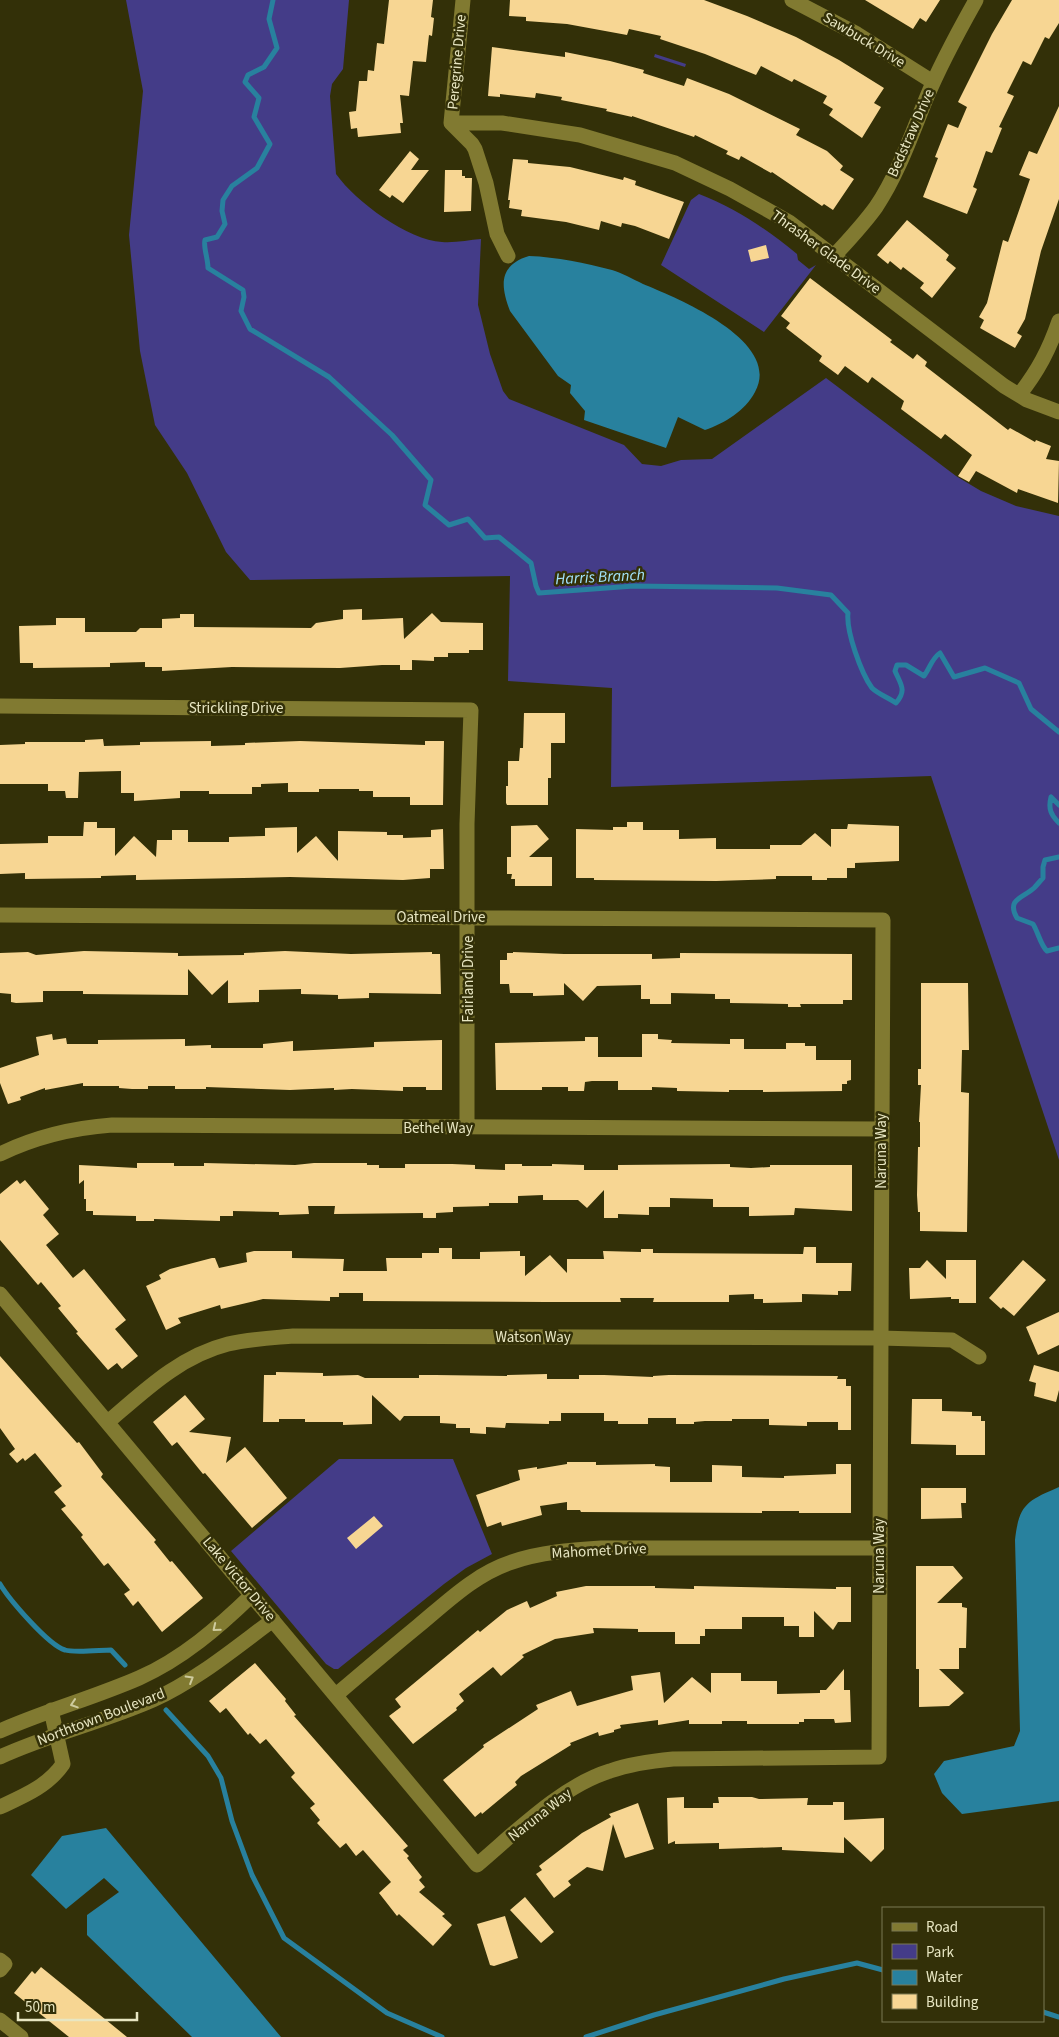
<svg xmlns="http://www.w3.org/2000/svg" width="1059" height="2037" viewBox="0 0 1059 2037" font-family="'Source Sans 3',sans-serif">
<rect width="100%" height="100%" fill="#333008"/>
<path fill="#443c88" d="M126,0H349L343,69L332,84L330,96L336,174C356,202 408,240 442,242C455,243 469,240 481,239L478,305L490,354L503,391L509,399L624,445L642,464L661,466L681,460L712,459L826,378L956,476L981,491L1016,506L1059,516V1160L931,776L611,787L612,688L508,681L510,576L250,580L226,552L187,473L155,425L140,351L129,235L143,91Z
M655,54L686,64L685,67L654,57Z
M699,194C735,208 767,229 797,254L798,260L809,269L816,265L764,332L661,265L691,200Z
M339,1459H453L492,1554L466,1568L444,1584L338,1669H334L326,1664L231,1551Z"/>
<path fill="#28819e" d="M529,256C557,257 585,263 612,270C622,273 633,279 643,284C677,298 783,341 755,392C745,411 725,423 705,430L678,417L666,448L584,420L585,411L570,393L571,385L558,376L510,311C500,285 499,265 529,256Z
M1059,1487V1801L962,1814L942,1793L934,1774L944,1761L1014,1746L1020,1731L1015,1540C1019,1504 1027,1501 1059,1487Z
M106,1828L281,2037H192L87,1935V1915L119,1892L104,1878L66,1909L31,1875L62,1836Z"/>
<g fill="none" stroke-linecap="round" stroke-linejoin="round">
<path stroke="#28819e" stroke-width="5" d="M273,0L269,19L277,48L264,67L248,75L245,82L259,98L254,117L270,144L257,168L232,186L223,200L222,211L225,224L217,237L205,240C203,246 208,259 208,268L243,290L244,297L241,311L250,329L329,377L392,435L431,480L425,505L449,525L468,519L485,538L499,537L531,563L536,586L539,593L634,586L777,588L831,595L848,613C846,631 861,673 872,688C878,694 889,698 896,703C907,690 901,685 895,671L897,665H906L924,676C930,668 932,658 940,653L954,677L985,668L1019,683L1031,709L1059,732
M1059,805L1051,797C1048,809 1051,815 1059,823
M1059,857L1045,860L1043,867V878C1040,881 1037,885 1034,888C1023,898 1006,899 1017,918L1033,924C1038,932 1041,946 1047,951L1059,948
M0,1584C9,1599 48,1645 65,1650C74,1653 101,1650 111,1650L125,1665
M166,1710L208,1756L221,1778L232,1821L252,1875L284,1938L387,2013L442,2037
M1043,2012L1059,2017
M586,2037L654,2015L784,1979L857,1963L883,1970"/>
</g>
<path fill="#f7d693" d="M389,0H433L431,17L434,18L432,36L429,35L426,62L413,61L409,96L400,95L403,123H400L401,133L358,137L357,128L351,129L349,112L356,111L359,81H367L368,70L374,71L377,43L384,44Z
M510,0H704L747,16L796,37L839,60L884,88L874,103L881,107L862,138L829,115L833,109L823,103L827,96L794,79L792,82L761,66L756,75L705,54L660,39L661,36L629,29L627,35L567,24L526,21V17L509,16Z
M865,0H940L926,22L920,18L913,29Z
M1012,0H1059V23L1049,39L1045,37L1031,65L1023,61L1007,93L1014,96L999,127L1002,128L992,153L986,151L973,187L977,189L967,214L923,197L938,158L935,157L948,124L958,128L967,107L958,102L992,34Z
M492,47L565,57V52L610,61L644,70L643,73L684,86L687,78L729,94L800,129L796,135L827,151L843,166L840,170L854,179L833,210L824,204L822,206L772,172L771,173L741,156L739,160L726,154L728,151L695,135L694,137L632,116V117L606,111L607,109L561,100L562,97L536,93L535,98L500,94V97L488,96Z
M1059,106V199L1041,251L1025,319L1017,333L1022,336L1015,348L980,328L984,320L979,317L987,303L1003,240L1008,242L1030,179L1019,175L1029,151L1037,154Z
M410,151L419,159L411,170H429L403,203L392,195L390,198L379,190Z
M513,159L528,160V163L570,167L623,180L624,177L636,181L635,185L684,202L669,239L635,226L622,223L621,227L601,221L599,230L566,222L521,216L522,210L509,208L510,200H508Z
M445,170H462V176H465V178H472L471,211L444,212Z
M907,220L949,255L946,260L956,268L932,298L920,288L924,283L903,267L901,270L890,261L888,264L877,255Z
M766,245L769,258L751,262L748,250Z
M810,278L892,340L890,342L913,359L917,354L927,362L925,366L1008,430L1010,428L1035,442L1036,440L1051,446L1046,459L1059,461L1058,503L1018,489L1017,493L976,471L969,482L958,476L972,455L945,434L941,439L901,409L904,401L872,377L868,383L845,366L838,375L819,361L822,356L786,328L790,323L781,316Z
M362,609V620L403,618L404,639L432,613L441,622L483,623V650H469V653H448V657H434V661L412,660V670H400V665H382L340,668L232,667L162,671V667H145V662L110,663V667L33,668V663H20L19,626L56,625V618H85V632H136L140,628H162V619L180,618V614H194V627L311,628L316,623L343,619V610Z
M524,713H565V743H551V778H548V805H507L506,803V786H508V761H519L520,748H523Z
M103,739L104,746L140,745V742L211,741V746L245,745V743L300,741L425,745V741H444L443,805H410V797H373V791H359V789H319V792H288V783L261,784V787H252V794H209V791H180V798L134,801V793H121V771L79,772L78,798H66L65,791H48V784H0V745L25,744V742H85V740Z
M84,822H97V828H115V856L134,836L156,857L157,840H172V830H188V842H229V837L265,836V828L297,827V853L316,836L338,861V831L387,832V835H403V838L431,837V830L443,829L444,869H430V878L403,880L290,877L136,880V875L101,876V878L25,879V873L0,874V844L48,843V836H83Z
M627,822H643V830H679V839L716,838V849H770V845H801L815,833L831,847V829H847L848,824L899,826V861L855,863V868H847V878H827V880H812V876H776V879L716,881L594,880V878H576V829L613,830V827H627Z
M537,825L549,839L529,857H552V886H515V879H511L512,874H507V857H511V826Z
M84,951L178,953V956L244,955V953L285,951L351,954L432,952V954H440L441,994L369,993V998L338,999V995L301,994V989L259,990V1002L228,1003V980L212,995L188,969V995L83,994V991H43V1002L16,1003L11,1002V994L0,993V953L28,952L36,955Z
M513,952L564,954H652V959L680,958V953L852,954V1000H843V1004H800L801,1007H788V1004L730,1003V999H715V994L671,993V1004H650V999H641V985L597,986L583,1001L564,983V995L533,996V993H510L509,984H500V960H507V953H513Z
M921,983H968L969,1050H962L961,1092L969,1093L967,1232L920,1231V1212H918L917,1195L918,1147H920V1122H919L921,1085H918V1069H921Z
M52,1034L53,1040L66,1038L67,1044H98V1040L185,1039V1046L211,1045V1048H263V1044L293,1041V1051L374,1047V1042L442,1040V1090H426V1087H403V1091L352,1089L334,1090V1088L290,1090L206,1087V1089H175V1086H148V1089H132L119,1088V1086H83V1083L45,1090V1088L20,1097L21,1100L8,1104L0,1083V1068L39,1055L36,1037Z
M642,1034H658V1039L672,1040L671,1043L730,1044V1039H744V1049H786V1043H805V1046H816V1060H851V1080L847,1081V1084H842V1091L763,1092V1090H729V1092L677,1091V1088L652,1087V1090H618V1081H592L585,1082L584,1091H568V1087H542V1090H496L495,1043L585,1041V1037H598V1057H642Z
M137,1163H174V1166H204V1163L295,1165L314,1163H367V1165H379V1168H405V1164H452L475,1165V1169L505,1170V1164H522V1166H552V1164L584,1165V1170H618V1165L730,1164V1167L751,1168L770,1167V1165H852V1211L795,1208L794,1215L749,1216V1207H713V1199L670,1198V1207H649V1215L618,1214V1218H604V1190L587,1208L578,1200H543V1195L518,1196V1203H489V1206L453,1207V1212L436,1213V1218H423V1213L334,1214L335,1206H308L309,1214L279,1215V1212L233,1211V1216H220V1221L154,1219V1221H136V1216L93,1215V1211H86V1199H84V1180L79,1184V1165L137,1168Z
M17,1180L20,1184L25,1180L49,1209L43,1215L59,1234L46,1245L73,1278L84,1269L126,1320L115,1329L138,1356L122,1369L117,1363L108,1370L76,1333L78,1332L58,1308L61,1306L41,1282L38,1285L0,1240V1194Z
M804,1247H816V1263H852L851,1291H838V1295L802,1294V1302L763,1303V1299H754V1294L729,1295V1302H653L654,1298H620L621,1302H546L363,1301V1293H339V1297H330V1301L263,1299L221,1309L220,1305L178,1318L181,1323L166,1330L146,1286L161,1279L159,1275L170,1269L212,1258H215L219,1268L247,1262L246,1253L254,1251H292V1258L344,1259L343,1271H387L386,1258H422V1253H439V1248H452V1259H480V1252L520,1251V1256H525V1276L550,1255L567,1273V1259H604L603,1251L641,1252V1249H653V1253L803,1254Z
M927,1260L946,1279V1260H976V1303H959V1299H951V1297L910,1299L909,1268H920Z
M1023,1260L1046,1280L1014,1316L1003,1307L1001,1309L989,1298Z
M1059,1312V1345L1038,1355L1026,1327Z
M0,1356L77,1443L79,1442L103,1474L101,1477L156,1540L154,1542L170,1562L172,1561L203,1598L162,1632L138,1601L133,1606L124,1594L130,1590L108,1563L104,1566L81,1537L83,1535L61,1509L66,1506L54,1492L62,1486L35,1453L25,1461L23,1458L17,1463L9,1454L15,1449L0,1428Z
M1034,1365L1059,1372V1390L1056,1402L1034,1396L1036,1383L1029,1381Z
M276,1372L323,1373V1376L358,1375L365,1378H419V1375H435L507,1376V1375L547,1374V1379H579V1375H604L653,1377V1376L669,1375L838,1376L837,1379H846V1386H851V1430H838V1422H807V1426L769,1425V1419H732V1421H705L694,1422V1424H676V1418H648V1424H618V1421H604V1413H561V1421H549V1424L506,1423L505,1428L486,1427V1434L470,1433V1428H456V1424L440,1423V1416H404L400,1421L372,1395V1424L343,1425V1422H305V1419H279V1422H263L264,1375H276Z
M185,1395L205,1419L189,1432L231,1437L226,1463L245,1447L287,1498L252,1528L205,1473L203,1474L177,1442L172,1446L153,1422Z
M912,1399H942V1411L972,1412V1416H981V1421H985V1455H956V1445L911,1444Z
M567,1462H596V1465L655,1464V1466L670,1467V1482H712V1465L742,1466V1477L784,1478V1476L836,1474V1464H851V1513H799V1511H762V1513L581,1512L580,1510H567V1502L540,1506L542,1515L502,1526L501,1522L487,1527L476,1495L520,1480L518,1470L537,1467V1469L567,1464Z
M921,1488H966V1503H961L962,1518L921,1519Z
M374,1516L383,1526L356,1549L347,1538Z
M916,1566H953L963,1578L937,1603H962V1607L967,1608L966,1648H959V1669H939L964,1693L949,1706L919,1707V1669H916Z
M586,1586H655V1588L694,1589V1586L836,1589V1587H851V1622H838L833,1630L814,1611V1637H799V1626H784V1617H742V1629H705V1636H700V1644H675V1632H638V1629L593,1628L594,1633L555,1639L522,1655L524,1657L501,1676L493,1667L459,1694L464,1701L456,1708L457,1710L413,1744L389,1716L401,1707L395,1699L478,1630L480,1632L507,1610L527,1601L530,1608L557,1596L556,1592Z
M255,1663L286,1699L285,1701L296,1715L294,1716L408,1846L403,1850L409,1856L407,1858L422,1877L419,1880L425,1887L419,1892L445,1914L442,1916L452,1925L433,1946L399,1914L397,1916L379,1893L391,1882L363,1850L356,1856L346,1843L340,1848L317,1823L320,1820L310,1808L315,1804L291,1777L295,1773L266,1739L260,1744L250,1733L248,1735L226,1708L220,1713L209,1701Z
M844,1669V1690H850L851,1722L835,1723L834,1719H804V1722H799V1724H747V1721H722V1724H689V1720L658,1725V1720L620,1725L621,1728L614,1730V1732L599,1736L598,1732L570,1743L571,1745L521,1776L515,1782L517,1785L482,1814L481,1812L475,1817L443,1780L484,1747L483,1745L538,1709L536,1705L571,1691L577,1706L633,1690L631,1676L660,1672L664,1703L692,1677L711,1693V1673H741V1681H777V1694L820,1693V1690H826Z
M684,1797V1808H713V1803H719L718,1797H752L759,1799L808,1798L807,1805H833V1802H844V1820L884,1818V1849L871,1862L844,1837V1853L782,1850V1847L719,1849V1843L675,1844V1841L668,1844L667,1798Z
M638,1803L654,1849L625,1858L613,1824L603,1871L587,1867L568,1881L571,1885L554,1898L536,1874L542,1870L539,1866L582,1833L611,1817L609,1814Z
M525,1897L554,1932L541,1943L510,1910Z
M505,1916L518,1958L494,1966L490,1965L477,1924Z
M41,1967L127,2037H69L14,1993L32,1971L35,1974Z"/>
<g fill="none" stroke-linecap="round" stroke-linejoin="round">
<path stroke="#817a31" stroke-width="15" d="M792,0L857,34L933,82
M451,123H502L580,135L675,163L730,189L789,222L1004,386L1027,400L1059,412
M451,123L472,144L475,149L486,183L497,234L508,256
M451,123L463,0
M833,257C848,241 863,225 876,207C898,174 911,136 926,99C940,65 958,32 976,0
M1019,395C1038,371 1049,350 1059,321
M0,706L471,710L467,824V1128
M0,915L883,920L879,1757L673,1759C651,1761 630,1764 610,1771C561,1786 515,1833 477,1865L0,1294
M0,1154C37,1136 72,1128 112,1125L881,1129
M108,1422C144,1391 180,1356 228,1344C249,1339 271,1338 293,1336L880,1338L952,1340L979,1357
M336,1695C363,1672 390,1649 418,1626C447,1602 475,1574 512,1562C541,1552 572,1550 602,1548H879
M0,1731C45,1711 93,1698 139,1678C182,1659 219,1627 252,1595
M0,1757C50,1734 103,1722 153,1700C197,1680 235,1648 273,1620
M0,1807C24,1796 48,1786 63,1764L51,1710
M0,1960L5,1964L0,1970
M0,2020L21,2037"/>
</g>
<defs><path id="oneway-chevron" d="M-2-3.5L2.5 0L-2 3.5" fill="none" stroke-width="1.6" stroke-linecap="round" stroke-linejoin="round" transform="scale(1.25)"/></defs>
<g stroke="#cecb9e">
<use href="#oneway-chevron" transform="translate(216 1628) rotate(141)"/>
<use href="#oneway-chevron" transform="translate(190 1679) rotate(-31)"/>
<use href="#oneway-chevron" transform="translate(74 1704) rotate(162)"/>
</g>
<g text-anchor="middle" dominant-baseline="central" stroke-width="5" stroke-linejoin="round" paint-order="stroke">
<g font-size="15" fill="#e8e6c2" stroke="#333008">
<text transform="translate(864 40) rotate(31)">Sawbuck Drive</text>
<text transform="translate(457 62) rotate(-85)">Peregrine Drive</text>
<text transform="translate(911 133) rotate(-66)">Bedstraw Drive</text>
<text transform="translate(826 252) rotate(36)">Thrasher Glade Drive</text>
<text x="236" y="708">Strickling Drive</text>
<text x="441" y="917">Oatmeal Drive</text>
<text transform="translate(468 979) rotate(-90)">Fairland Drive</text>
<text x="438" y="1128">Bethel Way</text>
<text transform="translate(881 1151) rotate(-90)">Naruna Way</text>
<text x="533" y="1337">Watson Way</text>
<text transform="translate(599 1551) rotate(-3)">Mahomet Drive</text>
<text transform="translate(879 1556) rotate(-90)">Naruna Way</text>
<text transform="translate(239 1579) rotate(50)">Lake Victor Drive</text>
<text transform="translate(101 1717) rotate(-21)">Northtown Boulevard</text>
<text transform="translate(540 1815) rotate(-38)">Naruna Way</text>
</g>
<g font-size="16" font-style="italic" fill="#a4e4fd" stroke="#333008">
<text transform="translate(600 577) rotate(-3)">Harris Branch</text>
</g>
</g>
<rect x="882" y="1907" width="162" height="115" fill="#333008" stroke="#7b7952"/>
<rect x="892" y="1923" width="25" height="8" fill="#817a31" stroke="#7b7952"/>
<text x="926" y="1932" font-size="15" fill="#e8e6c2">Road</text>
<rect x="892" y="1944" width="25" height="15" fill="#443c88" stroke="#7b7952"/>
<text x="926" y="1957" font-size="15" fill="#e8e6c2">Park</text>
<rect x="892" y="1970" width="25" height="15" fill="#28819e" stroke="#7b7952"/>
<text x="926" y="1982" font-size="15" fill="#e8e6c2">Water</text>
<rect x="892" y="1994" width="25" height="15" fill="#f7d693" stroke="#7b7952"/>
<text x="926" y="2007" font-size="15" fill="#e8e6c2">Building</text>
<path d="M18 2012v8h119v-8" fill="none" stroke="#e8e6c2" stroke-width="2.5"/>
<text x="25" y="2012" font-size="15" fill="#e8e6c2" stroke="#333008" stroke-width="4" paint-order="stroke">50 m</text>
</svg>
